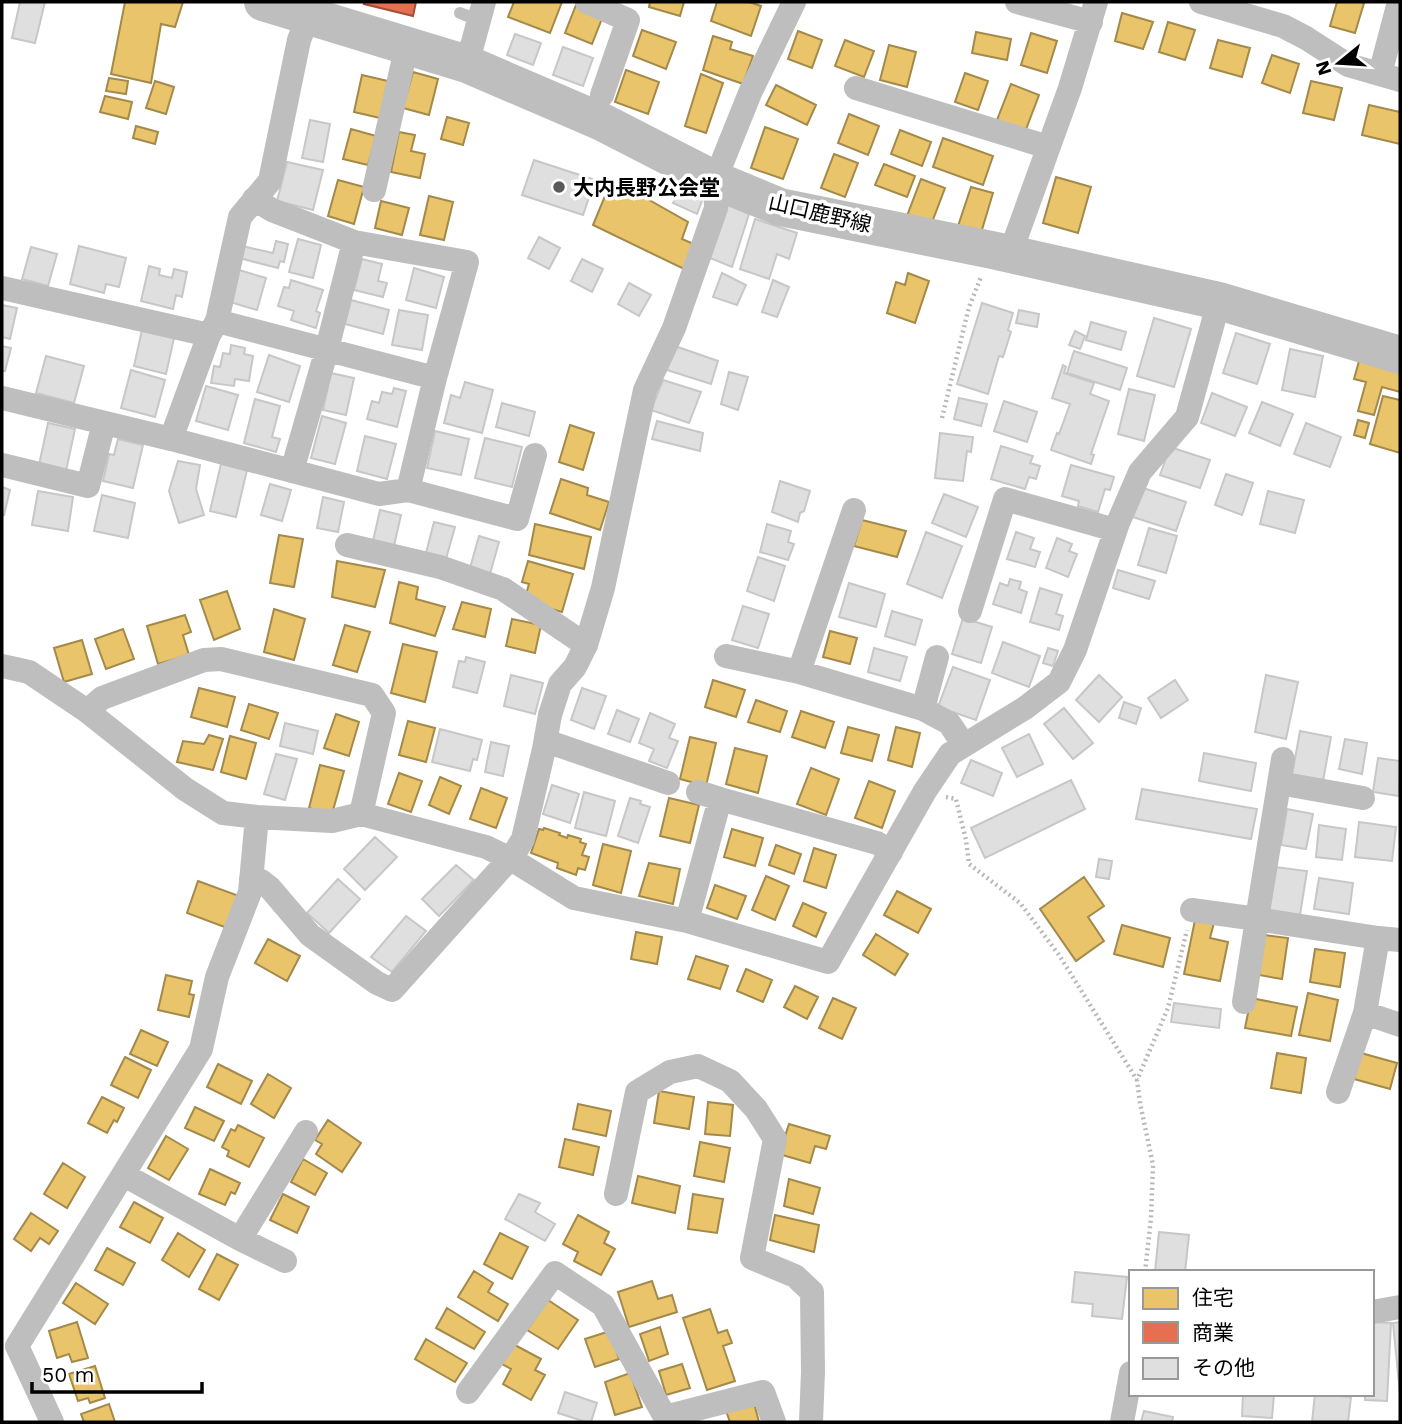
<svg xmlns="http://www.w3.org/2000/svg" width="1402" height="1424" viewBox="0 0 1402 1424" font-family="'Work Sans','Noto Sans JP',sans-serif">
<rect width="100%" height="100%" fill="#fff"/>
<path fill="#e9c46a" stroke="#a3894a" stroke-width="2" d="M125,2H183L175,27L161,24L151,83L111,74Z
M514,2H562L550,33L508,17Z
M650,2H684L680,16L649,7Z
M717,2H749L761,6L751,36L711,21Z
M1337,2H1359L1364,3L1355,33L1330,26Z
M576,5L603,16L592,44L565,33Z
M1122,13L1153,22L1143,49L1115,41Z
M1168,22L1195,30L1185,60L1159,52Z
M642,30L676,42L666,69L633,56Z
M798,31L822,40L812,68L788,59Z
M976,32L1011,39L1007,60L972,53Z
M1031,33L1057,41L1047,73L1021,65Z
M713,36L732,42L730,49L753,56L743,84L703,70Z
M845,40L874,51L864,77L835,66Z
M1218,40L1250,48L1242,77L1210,68Z
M889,45L916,52L907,87L880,80Z
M1272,55L1299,64L1290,93L1262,83Z
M626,70L659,82L648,114L615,102Z
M413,72L438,79L429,115L403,108Z
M965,73L988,81L978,110L955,102Z
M701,74L723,83L706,133L685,126Z
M362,75L388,81L380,118L354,112Z
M109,78L128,81L126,94L106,91Z
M155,81L174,87L166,114L146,108Z
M1311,81L1342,88L1334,120L1303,113Z
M1011,84L1039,95L1025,132L997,120Z
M776,85L816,105L807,125L766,105Z
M105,96L132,102L128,119L100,112Z
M1369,105L1400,112V144L1362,135Z
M849,114L879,126L868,155L838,143Z
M447,117L469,123L463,145L441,139Z
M136,126L158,132L155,144L133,138Z
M765,127L798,139L783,179L751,168Z
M351,129L376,136L368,165L343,159Z
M900,130L931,142L922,166L891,154Z
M399,132L415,135L411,151L425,154L420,178L391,172Z
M943,138L993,156L983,185L933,167Z
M834,154L858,163L845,197L821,188Z
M884,164L915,176L907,197L875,185Z
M1056,177L1091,187L1078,233L1043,223Z
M612,179L688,222L682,239L696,245L684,269L593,225Z
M921,179L945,188L931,225L907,216Z
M338,180L364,187L354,224L328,216Z
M971,187L993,193L981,233L958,226Z
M429,196L453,202L444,240L420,235Z
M381,201L409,208L402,235L375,228Z
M908,273L929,281L915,323L887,313L896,282L905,285Z
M1361,354L1400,365V392L1382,387L1374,415L1358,411L1366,382L1354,379Z
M1383,396L1400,400V453L1370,444Z
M1358,420L1369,423L1365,438L1354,435Z
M570,425L594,433L583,470L559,462Z
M561,479L588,488L587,495L609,502L600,530L550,513Z
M862,520L906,531L897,557L854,546Z
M535,524L591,537L584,569L529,555Z
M279,535L303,539L294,587L270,583Z
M337,561L385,570L375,607L332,597Z
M528,561L573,574L562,612L524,601L529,584L522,582Z
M399,582L418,587L416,599L445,607L435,636L390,623Z
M227,591L240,629L214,640L200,600Z
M462,602L491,609L485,637L453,629Z
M274,609L305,619L294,660L264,652Z
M185,615L191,632L183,635L189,655L158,664L147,626Z
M512,619L541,625L535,653L506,646Z
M345,625L370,632L357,672L333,665Z
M123,629L134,659L106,669L95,639Z
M830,631L857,638L850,664L823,657Z
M82,640L92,674L64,682L54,648Z
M403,644L437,652L425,702L391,693Z
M713,680L745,690L736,717L705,707Z
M199,688L235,697L227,727L191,717Z
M756,700L787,711L780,732L748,722Z
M249,704L278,713L269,739L241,730Z
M801,711L834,722L825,748L792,737Z
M336,714L359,722L349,756L324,748Z
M408,721L435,728L426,762L399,755Z
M848,727L879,735L872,761L841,753Z
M896,727L920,733L912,767L888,760Z
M209,735L223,739L213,770L177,762L183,741L204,744Z
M230,736L256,743L246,779L221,772Z
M690,737L716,743L706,786L680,779Z
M735,748L767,756L758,793L726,784Z
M320,765L344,771L332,814L309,808Z
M811,768L839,779L826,815L797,804Z
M399,773L422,781L411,812L388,804Z
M440,777L461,786L449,814L429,805Z
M869,781L895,791L882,828L855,818Z
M481,788L507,798L496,828L470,819Z
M669,798L699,805L690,843L660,836Z
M544,828L560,833L559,835L567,838L568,835L581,839L580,842L586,844L582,855L589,857L585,870L578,868L576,875L557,868L558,863L531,853L539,829L543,830Z
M732,829L763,838L755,866L724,857Z
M603,844L631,851L621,893L593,885Z
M776,845L801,854L794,874L769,865Z
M814,848L836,855L826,888L804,881Z
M649,863L680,869L673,904L639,896Z
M766,876L789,886L775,920L752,910Z
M1084,877L1104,906L1088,917L1104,941L1076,961L1040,909Z
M198,881L239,896L227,928L187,913Z
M715,885L746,896L737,919L707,908Z
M897,891L931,909L918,933L884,915Z
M803,903L826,913L816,937L793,926Z
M1196,915L1215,919L1210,938L1228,942L1220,981L1184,974Z
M1122,925L1170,938L1163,967L1114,954Z
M636,932L662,937L657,964L631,959Z
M876,934L908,954L895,975L863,955Z
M1264,935L1288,938L1282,979L1259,975Z
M268,939L300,956L287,981L255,963Z
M1315,949L1345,953L1340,987L1310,982Z
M696,956L728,966L720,989L688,979Z
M746,969L772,980L763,1002L737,991Z
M166,975L192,981L189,994L194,995L189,1017L158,1010Z
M795,986L818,997L807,1019L784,1007Z
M1308,993L1338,1000L1330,1041L1299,1035Z
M833,998L856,1008L842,1039L819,1028Z
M1251,998L1297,1007L1291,1036L1245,1028Z
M141,1030L168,1042L157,1066L130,1054Z
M1277,1053L1306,1058L1301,1093L1271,1088Z
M1361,1053L1397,1063L1390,1089L1354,1079Z
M125,1057L151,1070L138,1098L111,1085Z
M218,1064L252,1081L241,1104L207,1087Z
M268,1074L291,1088L274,1118L251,1104Z
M659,1091L694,1097L689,1129L654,1123Z
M102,1097L124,1108L117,1122L114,1120L107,1133L88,1123Z
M708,1102L733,1105L730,1136L705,1134Z
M578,1104L611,1111L606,1136L573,1129Z
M195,1107L224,1121L214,1141L185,1128Z
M328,1120L361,1143L342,1172L316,1154L322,1144L315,1140Z
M789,1124L830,1136L826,1149L815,1146L810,1163L779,1154Z
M238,1125L264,1138L249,1167L227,1156L229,1151L222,1147L231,1129L235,1131Z
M166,1136L188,1149L169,1180L148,1168Z
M565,1139L599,1147L593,1175L559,1167Z
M700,1142L730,1148L724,1182L694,1176Z
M303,1159L327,1173L315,1195L291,1182Z
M63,1163L85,1177L67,1208L44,1194Z
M210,1169L240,1183L235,1194L231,1192L225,1205L199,1194Z
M638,1176L680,1186L675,1213L632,1203Z
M789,1179L820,1188L813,1214L784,1206Z
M283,1194L309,1207L297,1233L270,1220Z
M693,1194L723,1199L717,1233L688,1229Z
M134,1202L163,1218L150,1243L120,1227Z
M31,1213L58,1231L49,1244L40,1238L31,1251L14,1239Z
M578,1215L609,1232L604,1243L615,1249L601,1275L574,1261L578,1252L563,1244Z
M775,1215L819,1225L814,1252L770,1240Z
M178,1233L205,1250L189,1277L162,1260Z
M500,1233L528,1247L512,1279L484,1264Z
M107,1248L135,1263L123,1285L95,1270Z
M217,1254L238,1265L219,1300L199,1289Z
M474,1271L493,1283L488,1292L508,1304L498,1321L458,1297Z
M652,1281L658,1299L672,1295L677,1312L629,1327L618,1292Z
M76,1283L108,1304L95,1324L63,1303Z
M548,1300L578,1320L558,1349L527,1330Z
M447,1308L485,1332L474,1349L436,1328Z
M710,1309L718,1333L727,1330L732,1343L723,1346L735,1381L707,1390L683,1318Z
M77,1322L88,1358L72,1362L69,1354L57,1358L49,1331Z
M660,1327L668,1354L649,1361L640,1334Z
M610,1331L619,1359L595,1367L585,1339Z
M426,1339L467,1363L455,1382L415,1359Z
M513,1344L541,1359L535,1370L545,1375L531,1400L503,1384L511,1369L502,1364Z
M682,1364L690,1388L666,1395L659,1371Z
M95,1366L105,1398L90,1403L88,1398L78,1401L69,1374Z
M630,1373L642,1407L615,1415L605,1382Z
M754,1403L759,1422H730L726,1411Z
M109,1404L115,1422H84L81,1414Z"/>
<path fill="#e76f51" stroke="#a24e39" stroke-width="2" d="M365,2H416L413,16L364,4Z"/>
<path fill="#dfdfdf" stroke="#c7c7c7" stroke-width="2" d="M20,2H45L35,43L12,38Z
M515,34L541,43L533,65L507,55Z
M563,47L593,58L583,86L553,75Z
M310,120L330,124L323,162L302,158Z
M534,160L595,180L583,215L522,195Z
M287,162L323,170L313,210L277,201Z
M683,180L706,190L697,214L673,203Z
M728,205L749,214L732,267L710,258Z
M755,219L797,233L789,259L777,254L769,279L740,269Z
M539,237L560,248L549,269L528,258Z
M298,239L321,245L313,278L289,272Z
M276,241L288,244L284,262L280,261L278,268L239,258L242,246L273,253Z
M79,246L126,258L119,287L106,284L104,293L70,284Z
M31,247L57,254L48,286L22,279Z
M362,259L382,264L378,281L387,283L383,297L354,290Z
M582,259L603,269L592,292L571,281Z
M149,266L160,269L159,275L172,278L174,269L187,272L182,297L176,295L173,309L141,301Z
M414,268L444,277L436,308L406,300Z
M239,270L266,278L257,310L230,302Z
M722,273L746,285L737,305L713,297Z
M291,280L323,290L316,311L320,313L316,328L291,320L294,311L278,306L284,287L289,288Z
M773,280L789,287L777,317L762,312Z
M629,283L651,295L639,316L618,304Z
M351,300L389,310L383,334L345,324Z
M982,303L1013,313L1008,330L1011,332L1003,357L999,356L988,394L957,384Z
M2,305L17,308L10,339L2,337Z
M399,310L428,315L422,350L392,345Z
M1019,310L1039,314L1037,327L1016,323Z
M1154,318L1191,329L1174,387L1137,376Z
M1091,322L1126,332L1121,350L1086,340Z
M142,330L174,338L166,374L134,366Z
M1075,331L1085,336L1080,349L1069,345Z
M1236,333L1270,344L1257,384L1223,373Z
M231,345L245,348L244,354L253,356L249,381L235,379L234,386L211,383L214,366L220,367L223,353L230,354Z
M672,345L718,361L711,384L664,369Z
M2,346L11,348L5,371H2Z
M1290,349L1323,356L1315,397L1282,390Z
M1074,351L1127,368L1120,390L1067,373Z
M269,355L300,366L289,402L257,392Z
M46,356L84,366L74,403L36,393Z
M1063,365L1066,367L1064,373L1094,383L1090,394L1109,401L1091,454L1094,455L1091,464L1051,450L1057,433L1059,434L1070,404L1052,398Z
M131,370L165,380L155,417L121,408Z
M729,372L748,377L738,410L721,404Z
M331,373L354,378L346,415L323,410Z
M663,380L701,392L689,423L651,410Z
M465,382L493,390L482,433L444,423L451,395L460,398Z
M206,386L238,395L228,430L196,421Z
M394,388L406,391L397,427L367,419L372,401L379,403L382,392L392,394Z
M1129,389L1155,395L1144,441L1118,434Z
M1212,393L1247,407L1235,436L1201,423Z
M959,398L987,404L981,426L954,419Z
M255,399L280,406L272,437L280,439L276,452L244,443Z
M1004,401L1037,412L1027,442L994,431Z
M1262,402L1293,414L1280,446L1249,433Z
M502,403L535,412L529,436L496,427Z
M322,416L346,423L335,464L311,458Z
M657,421L703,433L700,451L652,439Z
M48,423L75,429L66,471L39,465Z
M1306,423L1341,437L1330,467L1294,454Z
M435,431L469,439L461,475L427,468Z
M940,433L973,437L971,452L967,451L963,481L935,478Z
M365,436L396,444L387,479L357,471Z
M485,438L522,447L512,487L475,478Z
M118,439L143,445L133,488L103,481L109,454L114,455Z
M1001,446L1033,456L1030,463L1040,466L1036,479L1029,477L1025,489L991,479Z
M1170,447L1210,460L1200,488L1160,475Z
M178,461L200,465L196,489L204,515L179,523L169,491Z
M221,464L247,470L236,517L210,511Z
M1071,465L1114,477L1110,490L1105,489L1098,512L1078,506L1079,501L1062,496Z
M1226,474L1253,483L1242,515L1215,505Z
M780,481L810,491L804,511L800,513L798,522L772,512Z
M270,484L291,490L282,521L261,515Z
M2,487L10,490L4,515L2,514Z
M1143,488L1186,502L1176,531L1133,517Z
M38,491L73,497L68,531L32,525Z
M1268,491L1304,500L1295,533L1260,524Z
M944,494L978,507L966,537L932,523Z
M102,495L135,503L128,538L94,531Z
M323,497L344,502L338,532L317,528Z
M380,510L401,515L394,546L373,541Z
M434,522L455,527L446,559L426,553Z
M767,524L791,531L788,542L794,544L788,560L760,552Z
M1149,528L1177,536L1166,573L1138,565Z
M926,532L962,546L942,598L907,584Z
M1016,532L1034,538L1030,549L1040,552L1035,567L1007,559Z
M479,536L499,542L490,574L470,568Z
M1057,538L1072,544L1069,551L1077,554L1068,577L1046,568Z
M758,557L785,566L774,601L747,591Z
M1118,570L1155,581L1149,599L1113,588Z
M1010,579L1021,582L1019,589L1027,592L1021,613L993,604L1000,583L1008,586Z
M849,583L885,594L876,627L839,617Z
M1040,588L1062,595L1056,614L1063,616L1059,630L1030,622Z
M743,606L769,614L758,648L732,640Z
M892,611L922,620L915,645L885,636Z
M963,618L992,627L981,663L952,654Z
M1003,642L1040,656L1029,687L992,673Z
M874,648L907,657L900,681L868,672Z
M1048,648L1058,651L1053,666L1043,663Z
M466,657L485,662L477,693L453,687L459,661L465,662Z
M953,667L990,680L976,720L938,707Z
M511,675L543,683L535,714L504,706Z
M1099,675L1122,697L1099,722L1076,700Z
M1266,675L1298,682L1286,739L1255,732Z
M1175,680L1188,700L1161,718L1148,698Z
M582,688L606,696L594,729L571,720Z
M1124,702L1141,708L1136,724L1119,718Z
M1064,708L1093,743L1073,759L1044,724Z
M617,710L639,719L630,742L608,734Z
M650,713L675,724L669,738L678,741L667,768L649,761L654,749L639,743Z
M285,723L318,731L313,754L280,746Z
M440,729L482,740L477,760L473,759L470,771L432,762Z
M1300,731L1331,737L1323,781L1292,775Z
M1029,734L1043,764L1017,777L1002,748Z
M1345,739L1367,743L1362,774L1339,769Z
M491,742L509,746L503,776L485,772Z
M1204,753L1256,763L1251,791L1199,781Z
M276,754L297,759L285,800L264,794Z
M1378,758L1400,761L1399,796L1373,792Z
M971,760L1002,773L993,796L961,783Z
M1071,780L1085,809L985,858L971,828Z
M552,785L579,794L570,823L543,814Z
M1142,789L1257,809L1251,839L1136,819Z
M584,792L615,801L606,836L575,828Z
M630,798L641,801L640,804L650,807L638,843L618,836Z
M1287,809L1313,814L1306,849L1281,845Z
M1359,822L1396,827L1392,861L1355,857Z
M1319,825L1346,829L1342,860L1316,857Z
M375,837L397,857L365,890L344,869Z
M1099,859L1112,861L1109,879L1096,877Z
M456,865L474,880L439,916L422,899Z
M1275,867L1307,871L1300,915L1269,910Z
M1319,878L1353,883L1349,914L1314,909Z
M338,879L360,899L329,933L307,913Z
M406,916L426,931L392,972L371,957Z
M1174,1003L1221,1009L1219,1028L1171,1022Z
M519,1194L540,1203L535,1212L555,1224L545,1241L505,1219Z
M1159,1232L1189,1235L1185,1272H1155Z
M1075,1272L1127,1277L1122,1319L1092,1316L1093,1304L1072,1302Z
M1372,1322L1391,1323L1387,1401L1365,1400V1394H1372Z
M1400,1322V1394L1393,1323Z
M565,1392L597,1403L591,1422H586L558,1413Z
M1243,1394H1274L1272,1418L1242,1416Z
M1315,1394L1351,1397L1348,1422H1312Z
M1144,1411L1173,1417L1172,1422H1141Z"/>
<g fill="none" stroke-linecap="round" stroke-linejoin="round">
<path stroke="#b9b9b9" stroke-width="4.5" stroke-dasharray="2 3.5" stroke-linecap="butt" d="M942,418L969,307L981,277
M946,797L956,799L966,840L969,864L1020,903L1059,955L1137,1080
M1145,1272L1151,1218L1153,1165L1140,1103L1137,1080L1168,1008L1187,930"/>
<path stroke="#bebebe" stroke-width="12" d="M460,13L478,20"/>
<path stroke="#bebebe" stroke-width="24" d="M587,2L628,20L602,95
M1017,2L1091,22
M1201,2L1283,26L1306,38L1348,65L1400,80
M467,64L484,2
M1380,74L1399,2
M856,88L1048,147
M374,190L407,45
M254,199L272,210L354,242
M1010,254L1070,88L1096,2
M2,288L209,335
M2,398L171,439L209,335L217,321L240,217L270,181L299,40L314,2
M171,439L379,494L408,490L435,378L217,321
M2,465L88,486L104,423
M292,471L327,349L354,242L467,262L435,378
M408,490L517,519L535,455
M347,545L440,567L503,589L586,645
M970,611L1005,499L1115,530
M726,656L799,672L923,709L949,723L964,745
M2,666L29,672L87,711L185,789L223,813L257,817L332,821L361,814L486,847L511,859L574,898L687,921L828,962L925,791L950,754L1025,708L1059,682L1075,650L1118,523L1140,472L1187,417L1219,301
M799,672L854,510
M923,709L937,657
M87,711L102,698L204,660L221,659L372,695L384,713L361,814
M546,741L668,783
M1283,759L1257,919L1378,938L1400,940
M1279,783L1363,798
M698,792L720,799
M251,879L261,881L270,888L310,935L377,983L392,990L504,865L511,859L523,839L544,749L550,715L560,684L575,667L586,645L603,588L645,390L674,328L716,208L715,180L750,93L794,2
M1192,910L1257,919L1244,1002
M687,921L720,799L877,843L891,852
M1365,1013L1400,1025
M1338,1092L1365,1013L1378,938
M124,1175L240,1239L285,1261
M616,1194L637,1092L670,1072L698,1066L730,1081L756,1109L775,1139L752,1258L795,1276L812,1292L813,1372L811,1422
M240,1239L306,1132
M1372,1312L1400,1307
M468,1392L555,1273L603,1305L665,1417L763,1392L774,1422
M52,1422L17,1346L201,1049L217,977L250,892L257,817
M1122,1422L1131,1373"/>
<path stroke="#bebebe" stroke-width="38" d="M263,2L467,64L602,122L715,180L780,207L992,250L1219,301L1400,355"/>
</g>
<circle fill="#595959" stroke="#fff" stroke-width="2.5" cx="559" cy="187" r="7"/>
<g text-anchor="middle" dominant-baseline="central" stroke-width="7" stroke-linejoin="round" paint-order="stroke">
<g font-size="21" font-weight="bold" fill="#000" stroke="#fff" text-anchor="start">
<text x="573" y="187">大内長野公会堂</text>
</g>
<g font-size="21" fill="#000" stroke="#fff">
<text transform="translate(820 213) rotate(13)">山口鹿野線</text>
</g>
</g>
<rect width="1402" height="1424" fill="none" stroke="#000000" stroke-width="7"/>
<rect x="1129" y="1270" width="245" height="126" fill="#ffffff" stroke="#999999" stroke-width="2"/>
<rect x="1143" y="1288" width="35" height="21" fill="#e9c46a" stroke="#999999" stroke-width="2"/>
<text x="1192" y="1305" font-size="21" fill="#000000">住宅</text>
<rect x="1143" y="1322" width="35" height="21" fill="#e76f51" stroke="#999999" stroke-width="2"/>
<text x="1192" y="1340" font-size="21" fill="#000000">商業</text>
<rect x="1143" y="1358" width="35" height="21" fill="#dfdfdf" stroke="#999999" stroke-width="2"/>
<text x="1192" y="1375" font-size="21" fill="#000000">その他</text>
<g transform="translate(1339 63) rotate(252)" stroke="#ffffff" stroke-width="5" paint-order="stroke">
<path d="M0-5L12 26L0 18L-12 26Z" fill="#000000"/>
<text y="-10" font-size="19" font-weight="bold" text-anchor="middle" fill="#000000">N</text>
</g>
<path d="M32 1382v10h170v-10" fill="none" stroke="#000000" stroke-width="3.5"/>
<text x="42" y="1382" font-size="21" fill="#000000" stroke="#ffffff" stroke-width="5" paint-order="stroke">50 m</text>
</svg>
